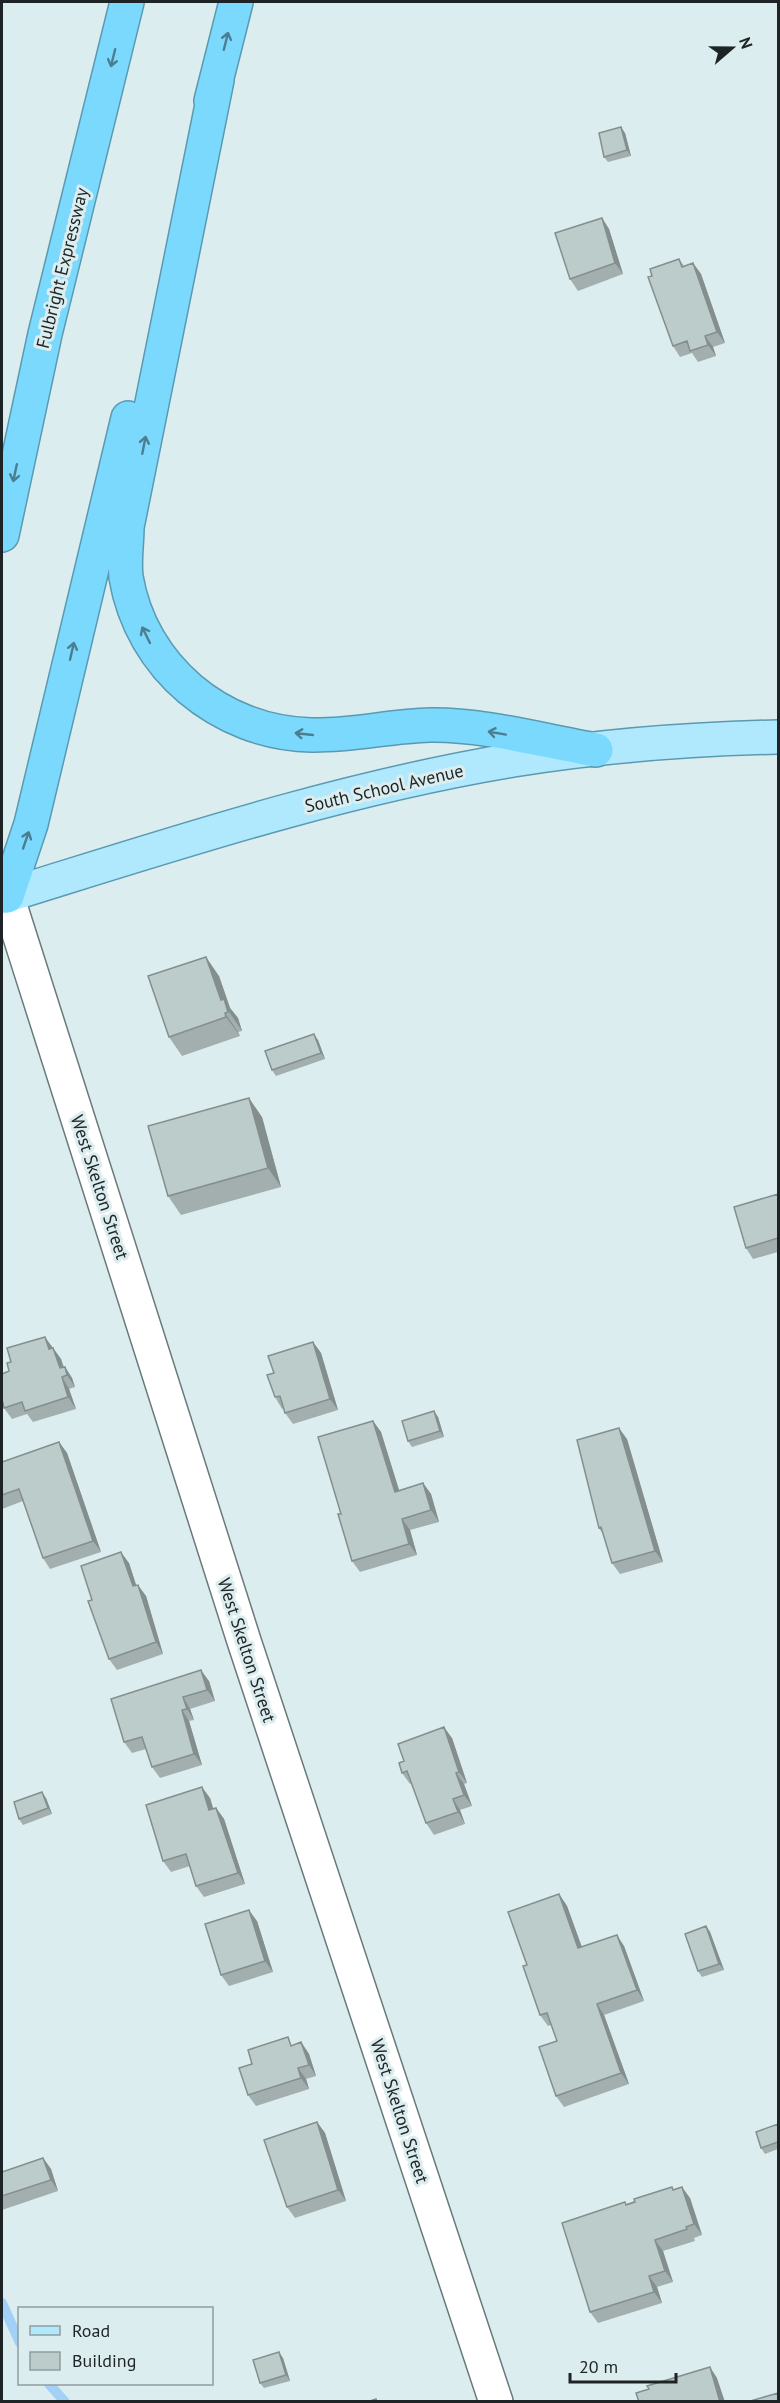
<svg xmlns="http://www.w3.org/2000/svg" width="780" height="2403" viewBox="0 0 780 2403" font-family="'PT Sans',sans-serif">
<rect width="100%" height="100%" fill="#dcedef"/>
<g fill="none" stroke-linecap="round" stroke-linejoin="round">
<path stroke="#a2d0f6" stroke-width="10" d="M2,2303L20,2343
M49,2384L65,2402"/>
<defs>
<path id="minor" d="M7,896L244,1641L496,2402"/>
<path id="major" d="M2,897C170,845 338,789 513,760C600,746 690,739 778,737"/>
<path id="highway" d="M217,80L127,527C127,543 124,561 126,577C141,667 220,733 311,735C351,736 390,726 430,725C482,724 544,741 596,750
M211,101L236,2
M2,535L45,334L127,2
M2,892L7,896L31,824L128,418"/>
</defs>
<use href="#minor" stroke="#6a797b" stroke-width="36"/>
<use href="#major" stroke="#5a9ab1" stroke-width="36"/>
<use href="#highway" stroke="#5a9ab1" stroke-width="36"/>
<use href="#minor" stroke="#fff" stroke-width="33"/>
<use href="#major" stroke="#b0e8fe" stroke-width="33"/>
<use href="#highway" stroke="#7bd9fd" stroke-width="33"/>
</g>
<path fill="#a2afae" d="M625,133L631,156L608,162L604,157Z
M602,218L609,229L623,274L578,291L570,279Z
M679,259L684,266L693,263L701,274L725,343L713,347L716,356L698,362L692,353L680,357L673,346Z
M219,976L230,1008L238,1018L242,1031L238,1032L240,1036L182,1056L169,1037Z
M318,1040L325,1059L276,1076L272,1070Z
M262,1117L281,1187L181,1215L168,1196Z
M778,1194V1252L753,1259L746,1248Z
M313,1342L321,1353L338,1410L293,1424L285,1413L284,1408L282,1409L275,1397L274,1373Z
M53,1348L61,1359L64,1367H65L72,1378L75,1387L69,1389L76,1409L33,1422L27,1414L12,1419L4,1408L9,1371Z
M438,1417L444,1437L412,1447L408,1441Z
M373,1421L381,1432L399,1490L423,1483L431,1494L439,1522L410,1530L417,1555L360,1572L352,1561L341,1514Z
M627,1439L663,1562L620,1574L612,1563L603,1534L599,1528Z
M59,1442L67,1453L101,1552L50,1569L43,1558L23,1501L2,1509V1462Z
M129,1563L136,1585L146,1596L163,1654L117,1670L109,1659L92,1600Z
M209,1681L215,1701L190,1709L194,1720L189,1721L202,1765L160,1778L152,1767L146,1749L132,1753L124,1742L111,1699Z
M452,1738L467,1783L464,1784L472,1806L460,1810L465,1824L434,1835L426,1823L412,1783L410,1784L402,1773Z
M46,1798L52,1814L23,1825L19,1819Z
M210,1798L213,1809L216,1808L224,1819L245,1884L204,1897L196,1886L190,1866L171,1872L163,1861Z
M559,1894L567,1906L582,1947L624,1946L644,2001L604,2015L629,2084L564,2107L556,2096L557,2041L551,2025L548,2026L540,2015L527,1965Z
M257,1921L273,1972L229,1986L221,1975Z
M706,1926L710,1932L724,1970L702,1977L698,1971Z
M301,2042L309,2054L316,2076L306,2079L309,2089L256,2106L248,2095L252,2064Z
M317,2122L325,2133L346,2201L295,2218L287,2207Z
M778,2124V2149L765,2154L761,2148Z
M43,2158L51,2169L58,2191L2,2210V2172Z
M672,2187L674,2190L690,2198L702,2235L694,2238L695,2241L663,2251L673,2282L657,2287L662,2303L598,2323L590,2312L626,2204Z
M283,2358L290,2381L264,2388L260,2383Z"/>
<path fill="#848f8d" d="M621,127L625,133L631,156L627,150Z
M602,218L609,229L623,274L615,263Z
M693,263L701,274L725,343L717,332Z
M705,336L713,347L716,356L708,345Z
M206,957L219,976L230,1008L238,1018L242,1031L221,1000Z
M225,1013L238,1032L240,1036L226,1017Z
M314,1034L318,1040L325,1059L321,1053Z
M249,1098L262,1117L281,1187L268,1168Z
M45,1337L53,1348L49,1349Z
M313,1342L321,1353L338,1410L330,1399Z
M53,1348L61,1359L66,1376L60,1368Z
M65,1367L72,1378L75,1387L67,1375Z
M62,1377L69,1389L76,1409L68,1397Z
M434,1411L438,1417L444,1437L440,1431Z
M373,1421L381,1432L403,1503L395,1492Z
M619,1428L627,1439L663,1562L655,1551Z
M59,1442L67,1453L101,1552L93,1541Z
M423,1483L431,1494L439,1522L431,1510Z
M402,1519L410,1530L417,1555L409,1544Z
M121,1552L129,1563L140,1597L133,1586Z
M138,1585L146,1596L163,1654L156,1642Z
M201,1670L209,1681L215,1701L207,1690Z
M183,1697L190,1709L194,1720L187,1709Z
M182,1710L189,1721L202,1765L194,1754Z
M444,1727L452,1738L467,1783L459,1772Z
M456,1773L464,1784L472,1806L464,1795Z
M202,1787L210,1798L217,1821L209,1810Z
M42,1792L46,1798L52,1814L48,1808Z
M453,1799L460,1810L465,1824L458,1812Z
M216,1808L224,1819L245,1884L238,1873Z
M559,1894L567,1906L586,1959L578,1948Z
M249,1910L257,1921L273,1972L265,1961Z
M706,1926L710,1932L724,1970L719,1964Z
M617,1935L624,1946L644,2001L637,1990Z
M597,2004L604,2015L629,2084L621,2073Z
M301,2042L309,2054L316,2076L309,2065Z
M298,2068L306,2079L309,2089L301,2078Z
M317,2122L325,2133L346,2201L338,2190Z
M43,2158L51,2169L58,2191L51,2180Z
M682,2187L690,2198L702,2235L694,2224Z
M655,2240L663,2251L673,2282L665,2271Z
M649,2276L657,2287L662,2303L654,2292Z
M279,2352L283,2358L290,2381L286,2375Z
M710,2367L717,2378L725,2402H720Z"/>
<path fill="#bcccca" stroke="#848f8d" stroke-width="1.5" d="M621,127L627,150L604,157L599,133Z
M602,218L615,263L570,279L555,233Z
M679,259L682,267L693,263L717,332L705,336L708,345L690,351L687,341L673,346L648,277L652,276L650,269Z
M206,957L221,1000L224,999L228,1012L225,1013L226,1017L169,1037L148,976Z
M314,1034L321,1053L272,1070L265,1051Z
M249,1098L268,1168L168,1196L148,1126Z
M778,1194V1238L746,1248L734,1207Z
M45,1337L49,1349L53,1348L60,1368L65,1367L67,1375L62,1377L68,1397L25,1411L22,1402L4,1408L2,1399V1374L9,1371L7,1363L11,1362L7,1348Z
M313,1342L330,1399L285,1413L280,1396L275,1397L267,1375L274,1373L268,1356Z
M434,1411L440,1431L408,1441L402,1421Z
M373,1421L395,1492L423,1483L431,1510L402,1519L409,1544L352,1561L338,1514H341L318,1437Z
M619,1428L655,1551L612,1563L601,1527L599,1528L577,1440Z
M59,1442L93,1541L43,1558L19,1489L2,1495V1462Z
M121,1552L133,1586L138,1585L156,1642L109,1659L88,1601L92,1600L81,1566Z
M201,1670L207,1690L183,1697L187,1709L182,1710L194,1754L152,1767L142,1737L124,1742L111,1699Z
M444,1727L459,1772L456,1773L464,1795L453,1799L458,1812L426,1823L407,1771L402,1773L399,1763L404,1761L398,1744Z
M202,1787L209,1810L216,1808L238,1873L196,1886L186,1854L163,1861L146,1805Z
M42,1792L48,1808L19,1819L14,1802Z
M559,1894L578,1948L617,1935L637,1990L597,2004L621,2073L556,2096L539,2047L557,2041L547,2013L540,2015L523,1966L527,1965L508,1912Z
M249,1910L265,1961L221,1975L205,1924Z
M706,1926L719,1964L698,1971L685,1934Z
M288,2037L291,2046L301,2042L309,2065L298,2068L301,2078L248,2095L239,2068L252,2064L248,2050Z
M317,2122L338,2190L287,2207L264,2140Z
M778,2124V2142L761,2148L756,2132Z
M43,2158L51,2180L2,2196V2172Z
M672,2187L673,2190L682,2187L694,2224L686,2227L687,2229L655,2240L665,2271L649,2276L654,2292L590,2312L562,2223L625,2202L626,2205L635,2202L634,2199Z
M279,2352L286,2375L260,2383L253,2360Z
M710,2367L720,2402H639L636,2393L649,2389L647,2386Z
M778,2393V2402H747Z
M376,2399L377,2402H367Z"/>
<defs><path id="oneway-shaft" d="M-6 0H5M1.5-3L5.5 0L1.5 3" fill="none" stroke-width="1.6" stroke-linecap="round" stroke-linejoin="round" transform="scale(1.5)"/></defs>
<g stroke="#4c7e91">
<use href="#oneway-shaft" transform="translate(226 41) rotate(-76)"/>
<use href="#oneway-shaft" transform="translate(113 58) rotate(104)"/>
<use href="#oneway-shaft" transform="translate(144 445) rotate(-79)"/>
<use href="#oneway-shaft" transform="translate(15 473) rotate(102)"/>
<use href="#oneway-shaft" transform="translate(146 635) rotate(-116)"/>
<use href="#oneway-shaft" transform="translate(72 651) rotate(-77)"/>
<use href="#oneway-shaft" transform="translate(497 733) rotate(-170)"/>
<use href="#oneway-shaft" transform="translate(304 734) rotate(-174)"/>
<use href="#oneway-shaft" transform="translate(26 840) rotate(-71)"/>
</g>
<g text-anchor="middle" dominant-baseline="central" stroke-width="6" stroke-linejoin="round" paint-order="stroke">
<g font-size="18" fill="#1e2425" stroke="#dcedef">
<text transform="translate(62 268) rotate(-76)">Fulbright Expressway</text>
<text transform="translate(384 788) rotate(-13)">South School Avenue</text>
<text transform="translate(100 1187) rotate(72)">West Skelton Street</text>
<text transform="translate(247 1650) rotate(72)">West Skelton Street</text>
<text transform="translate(400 2111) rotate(72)">West Skelton Street</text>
</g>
</g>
<rect width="780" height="2403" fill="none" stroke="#1e2425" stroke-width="6"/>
<rect x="18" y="2307" width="195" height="78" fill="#dcedef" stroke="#909d9e" stroke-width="1.5"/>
<rect x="30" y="2326" width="30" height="9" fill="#b0e8fe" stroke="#909d9e" stroke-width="1.5"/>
<text x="72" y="2337" font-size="18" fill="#1e2425">Road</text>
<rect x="30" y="2352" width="30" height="18" fill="#bcccca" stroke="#909d9e" stroke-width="1.5"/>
<text x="72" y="2367" font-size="18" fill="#1e2425">Building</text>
<g transform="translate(732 48) rotate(70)" stroke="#dcedef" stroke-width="4.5" paint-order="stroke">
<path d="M0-4.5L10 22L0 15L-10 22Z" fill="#1e2425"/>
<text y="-9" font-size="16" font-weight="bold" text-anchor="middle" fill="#1e2425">N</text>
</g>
<path d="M570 2373v9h106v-9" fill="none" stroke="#1e2425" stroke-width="3"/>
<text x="579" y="2373" font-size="18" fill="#1e2425" stroke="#dcedef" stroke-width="4.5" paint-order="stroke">20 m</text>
</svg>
